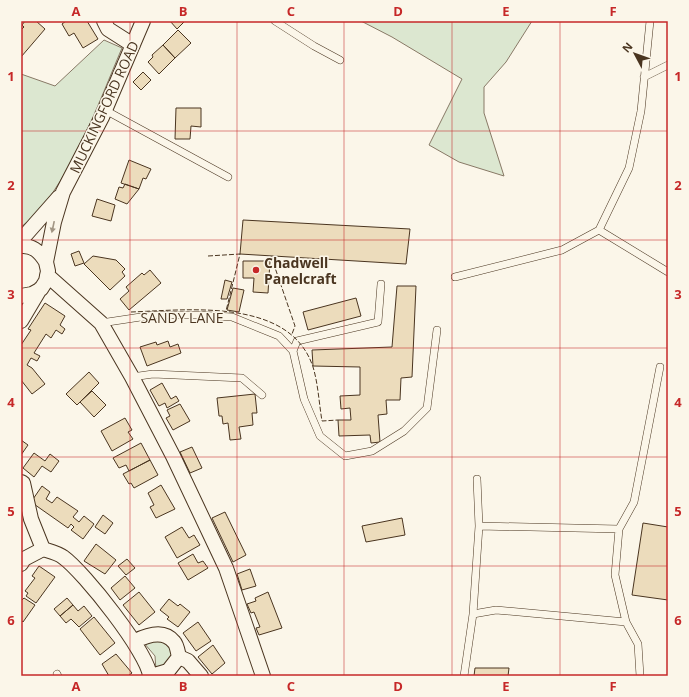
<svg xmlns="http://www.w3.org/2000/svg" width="689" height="697" viewBox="0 0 689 697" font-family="'Open Sans',sans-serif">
<rect width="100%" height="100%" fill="#fbf6e9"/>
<path fill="#dce7d0" stroke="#887966" d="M361,21H532L506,62L484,87V113L504,176L459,162L429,145L462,79L392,37Z
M104,40L122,48C100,99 66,195 21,227V74L55,86Z
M158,640L170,647L173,660L156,670L155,656L144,643Z"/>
<path fill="#ecdcbc" stroke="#4a3520" d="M25,21H36L45,29L21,57V30L24,27L22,25Z
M66,21H87L98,39L83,48L74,33L69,36L62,24Z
M170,21H185L177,29Z
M178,30L191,43L175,58L163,45Z
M163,45L175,58L159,74L148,62L153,57L152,55Z
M143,72L151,80L141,90L133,82Z
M176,108H201V127L191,126L190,139H175Z
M129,160L151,169L146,179L143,178L139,189L121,183Z
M125,184L139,189L127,204L115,199L119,187L123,188Z
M97,199L115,205L111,221L92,216Z
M243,220L410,229L406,264L240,254Z
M79,251L84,263L75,266L71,254Z
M93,256L116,260L125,269L122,272L125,276L110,290L84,264Z
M243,261H270L268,293L253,292L254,278H243Z
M150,270L161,283L129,310L120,299L129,291L126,287L142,273L144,275Z
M225,280L232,282L227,299H221Z
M397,286H416L412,377L401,378L400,400H386L387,414L378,415L380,442L371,443L370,435L339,436L338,420H351L350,408L341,409L340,396L360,395V367L313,366L312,350L392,347Z
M233,288L244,290L239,312L227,310Z
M356,298L361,316L308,330L303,312Z
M45,303L65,316L60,325L65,329L62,334L56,330L51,338L46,334L34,353L40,356L37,361L31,358L27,365L32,368L45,384L32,394L21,380V345L31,330L28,329Z
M168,341L170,347L178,344L181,353L147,366L140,347L156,342L157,345Z
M89,372L99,383L77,405L66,394Z
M162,383L171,399L176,396L179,401L167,408L165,403L159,406L150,390Z
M92,391L106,405L94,417L80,402Z
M255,394L257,413H252L253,425L239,427L241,439L230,440L228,423L223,424L222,416H219L217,398Z
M180,404L190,421L173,430L166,418L170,416L167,410Z
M125,418L132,430L128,432L133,439L112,451L101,431Z
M21,440L28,445L21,455Z
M141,443L150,460L129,471L126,465L119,468L113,458Z
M192,447L202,468L190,473L180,452Z
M34,453L45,461L50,454L59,461L51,472L42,466L34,477L23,468Z
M150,460L158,475L134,488L131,483L129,484L123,474Z
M161,485L175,509L156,518L150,507L154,505L148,493Z
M42,486L50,492L46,499L52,503L57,497L78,511L73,517L79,522L84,516L94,524L83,539L71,530L74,527L71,524L68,528L31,502Z
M225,512L246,555L233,562L212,518Z
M103,515L113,523L105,534L95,527Z
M402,518L405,535L366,542L362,526Z
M643,523L668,527V600L632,595Z
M182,527L189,538L194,535L200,545L177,558L165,537Z
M96,544L116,560L105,574L84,561Z
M193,554L198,563L203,561L208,568L188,580L178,563Z
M127,559L135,568L126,575L118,566Z
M39,566L55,577L36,603L26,596L28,593L25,591L35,578L32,576Z
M250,569L256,586L242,590L237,574Z
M125,576L135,588L120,600L111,588Z
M139,592L155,612L139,625L123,605Z
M268,592L282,628L259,635L256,628L260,627L254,612L251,613L247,604L256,601L255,598Z
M24,598L35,605L23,622L21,620V601Z
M67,598L73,605L60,616L54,609Z
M169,599L178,606L180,604L190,612L178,627L167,619L169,617L160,610Z
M73,605L78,611L84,606L92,616L79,627L71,619L66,623L60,616Z
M94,617L115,643L100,655L80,629Z
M198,622L211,641L196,651L183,633Z
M213,645L225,663L212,674L198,657Z
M116,654L132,673L128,676H109L102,664Z
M475,668H509L508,676H474Z"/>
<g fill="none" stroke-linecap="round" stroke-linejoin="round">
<defs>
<path id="service" d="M275,21L314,46L340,60
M650,21L641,111L629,168L599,230L668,272
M644,77L668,65
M105,110L228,177
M455,277L562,250L599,230
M101,323L154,315H199L232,317L279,336L293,351L304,399L320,436L345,456L372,451L404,431L427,408L437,330
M293,351L297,341L378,322L381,284
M132,377L153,374L242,378L262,395
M477,479L479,526
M473,614L496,610L626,622
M57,674L58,676
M464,676L473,614L479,526L619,529
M640,676L638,644L626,622L615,575L619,529L634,502L660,367"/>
<path id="minor" d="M104,21L108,29L133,45
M21,240L59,197
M21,246C33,245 40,252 46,262
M47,275L101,323L132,377L173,456L226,568L263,676
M21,296L32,294L41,289L46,281L48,271L46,262L54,222L63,192L102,117L143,21
M21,321L40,289
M21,482L23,483L31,519L43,549
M21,564L24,559L43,549C49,551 58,553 63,557C84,572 148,653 150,676
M135,641C147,635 164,629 174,642C177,645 178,653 179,657L168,671L151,676
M179,657L188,661L201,676"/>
</defs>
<use href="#service" stroke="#4a3520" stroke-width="8"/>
<use href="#minor" stroke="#4a3520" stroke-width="16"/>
<use href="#service" stroke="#fbf6e9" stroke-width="7"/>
<use href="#minor" stroke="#fbf6e9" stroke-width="14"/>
<path stroke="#4a3520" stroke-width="1" stroke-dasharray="5 2" stroke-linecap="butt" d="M208,256L240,254L226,311
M271,256L295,326L292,334
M131,312C187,310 290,297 313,367C318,383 319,403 322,421L338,420"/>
</g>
<defs><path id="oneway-solid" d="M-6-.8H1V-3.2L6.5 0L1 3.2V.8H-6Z"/></defs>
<use fill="#a29684" href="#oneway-solid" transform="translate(53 227) rotate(102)"/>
<path fill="none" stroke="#c62828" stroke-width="1" stroke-opacity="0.55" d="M130,21V676M237,21V676M344,21V676M452,21V676M560,21V676M21,131H668M21,240H668M21,348H668M21,457H668M21,566H668"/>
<circle fill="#c62828" stroke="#fbf6e9" stroke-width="1.5" cx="256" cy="270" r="4"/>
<g text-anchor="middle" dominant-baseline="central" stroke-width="3" stroke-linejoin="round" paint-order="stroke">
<g font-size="14" fill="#4a3520" stroke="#fbf6e9">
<text transform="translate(104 107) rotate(-65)">MUCKINGFORD ROAD</text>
<text x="182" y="317">SANDY LANE</text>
</g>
<g font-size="14" font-weight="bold" fill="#4a3520" stroke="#fbf6e9" text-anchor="start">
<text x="264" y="262">Chadwell<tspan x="264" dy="16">Panelcraft</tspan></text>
</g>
</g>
<rect width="689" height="697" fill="none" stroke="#fbf6e9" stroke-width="44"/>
<g transform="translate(635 54) rotate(311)" stroke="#fbf6e9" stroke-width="3" paint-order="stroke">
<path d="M0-3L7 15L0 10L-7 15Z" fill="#4a3520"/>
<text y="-6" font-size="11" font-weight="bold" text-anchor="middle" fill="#4a3520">N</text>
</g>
<rect x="22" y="22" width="645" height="653" fill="none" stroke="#c62828" stroke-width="1.5"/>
<g font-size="13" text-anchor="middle" font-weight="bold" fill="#c62828">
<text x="76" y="16">A</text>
<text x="183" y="16">B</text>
<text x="291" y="16">C</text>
<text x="398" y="16">D</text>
<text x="506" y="16">E</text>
<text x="613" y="16">F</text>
<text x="11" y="81">1</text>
<text x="678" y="81">1</text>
<text x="11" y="190">2</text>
<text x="678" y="190">2</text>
<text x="11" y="299">3</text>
<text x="678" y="299">3</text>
<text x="11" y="407">4</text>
<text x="678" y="407">4</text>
<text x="11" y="516">5</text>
<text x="678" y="516">5</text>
<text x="11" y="625">6</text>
<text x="678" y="625">6</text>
<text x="76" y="691">A</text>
<text x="183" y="691">B</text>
<text x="291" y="691">C</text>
<text x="398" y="691">D</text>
<text x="506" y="691">E</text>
<text x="613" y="691">F</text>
</g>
</svg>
